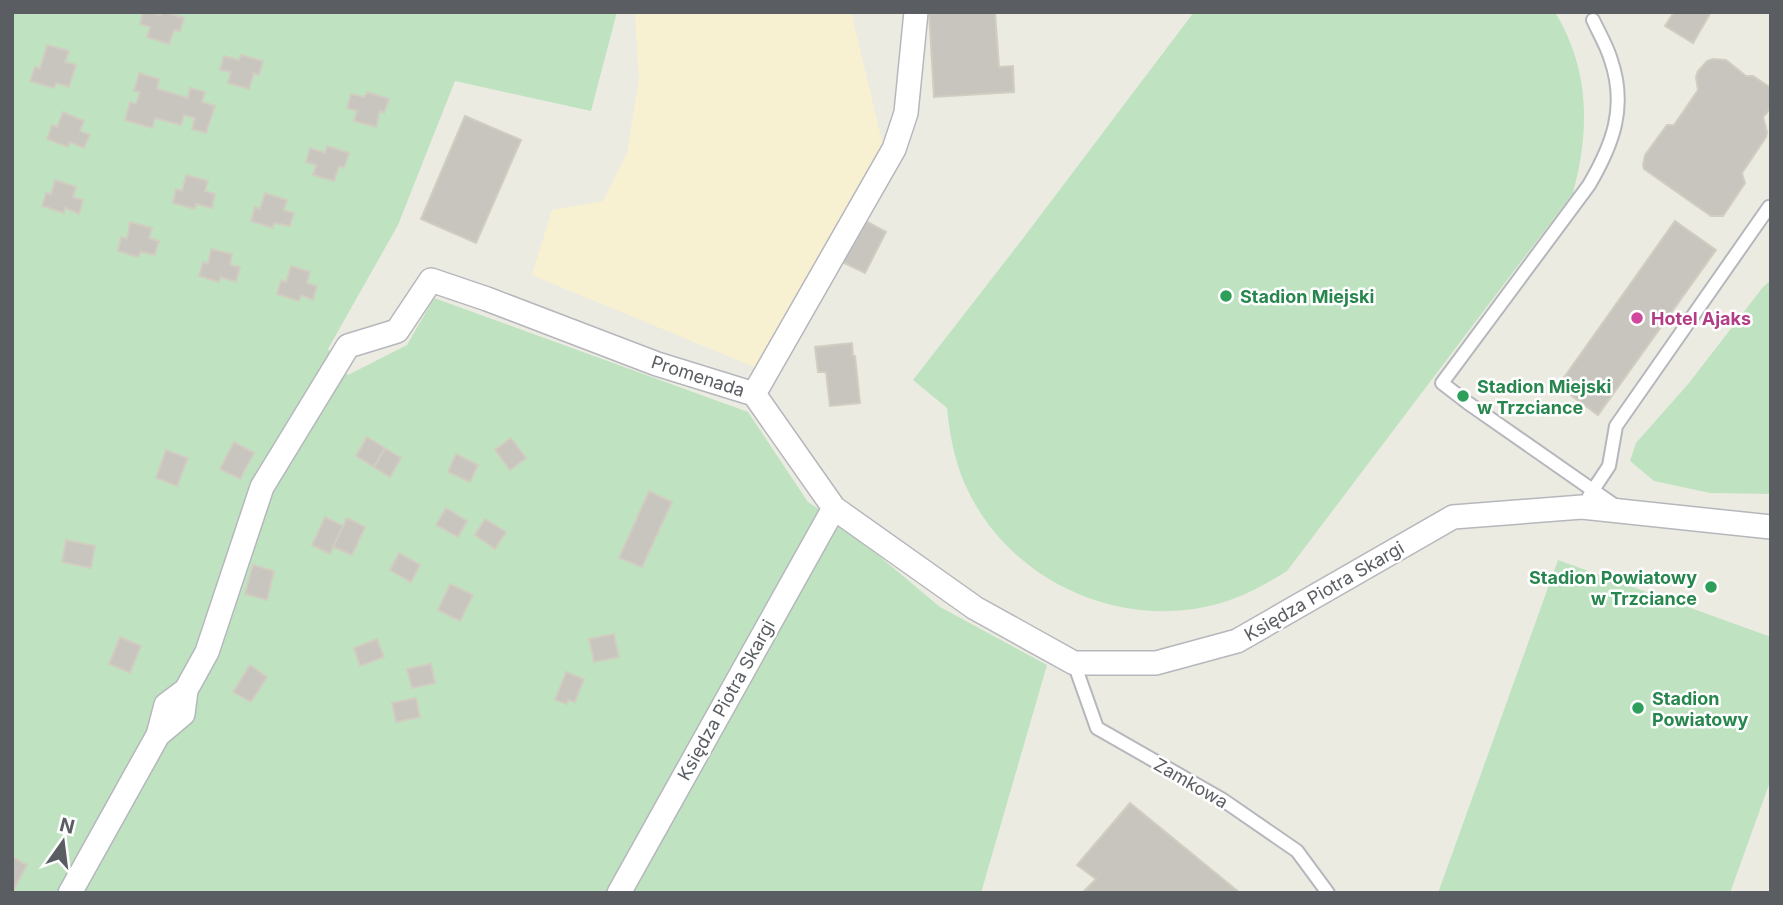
<svg xmlns="http://www.w3.org/2000/svg" width="1783" height="905" viewBox="0 0 1783 905" font-family="Inter,sans-serif">
<rect width="100%" height="100%" fill="#ecebe2"/>
<path fill="#bfe3c1" d="M12,12H617L591,111L455,81L398,225L328,349L348,375L407,345L434,298L748,412L808,502L841,524L940,607L1047,665L981,893H12Z
M1194,12H1555C1590,70 1590,129 1573,193L1287,571C1269,582 1251,593 1230,600C1132,634 1018,588 970,495C956,468 950,439 947,408L913,380L1021,241Z
M1771,280V494L1710,493L1654,481L1630,461L1636,443L1689,383L1763,287Z
M1558,560L1771,637V779L1730,893H1438Z"/>
<path fill="#f8f1d1" d="M635,12H851L883,146L757,368L532,275L552,210L603,201L627,153L639,79Z"/>
<path fill="#c8c5bf" stroke="#d1cdc1" stroke-width="2" d="M143,12H151L160,16L161,12H165L184,18L180,31L174,30L169,44L147,37L150,27L140,24Z
M929,12H995L999,67L1013,66L1014,92L934,97Z
M1674,12H1711L1693,43L1665,26Z
M47,45L69,51L65,62L76,65L69,87L56,83L54,88L30,81L35,67L40,69Z
M241,55L263,61L259,75L254,73L249,89L228,83L231,72L220,70L224,56L239,60Z
M1713,59L1726,60L1746,76H1753L1771,88V108L1763,117L1767,132L1766,137L1742,173L1745,183L1723,216H1711L1644,169L1643,165L1645,155L1667,125H1674L1698,90L1696,77L1698,71L1707,61Z
M139,73L159,79L157,89L188,98L190,88L205,92L202,102L215,106L206,133L192,129L195,118L184,115L181,125L155,118L152,128L125,120L130,102L136,104L140,92L134,91Z
M367,92L389,99L384,113L380,111L376,127L354,121L357,111L347,108L351,94L365,97Z
M63,112L84,121L80,131L90,135L84,148L70,142L68,147L47,139L52,125L57,127Z
M465,116L521,140L476,243L421,219Z
M327,146L349,153L344,168L339,166L334,181L313,175L316,165L306,162L310,148L325,153Z
M186,175L208,181L205,191L215,194L212,208L196,204L195,209L173,203L176,189L182,191Z
M55,180L76,187L73,197L83,200L79,214L65,208L64,213L42,206L46,193L51,194Z
M265,193L287,200L284,210L294,213L290,226L274,223L273,228L251,221L255,207L260,209Z
M858,217L886,232L865,273L836,259Z
M1675,221L1716,250L1598,415L1558,386Z
M130,222L152,228L149,238L159,241L155,255L141,252L138,257L118,251L121,237L127,239Z
M211,249L232,254L230,265L240,267L236,282L221,277L219,282L199,276L203,262L208,264Z
M291,266L310,272L307,283L317,286L313,300L301,295L299,301L277,294L281,280L286,282Z
M852,343L853,356H855L860,403L830,406L826,372H818L815,347Z
M367,437L385,448L374,467L356,456Z
M511,438L526,458L510,470L495,450Z
M234,442L254,453L240,479L220,469Z
M385,448L401,458L390,477L374,467Z
M166,450L188,458L177,486L156,478Z
M456,454L478,465L470,482L448,472Z
M649,491L672,502L642,567L619,558Z
M446,508L467,521L458,537L436,525Z
M325,517L343,526L330,554L312,545Z
M347,518L365,527L352,555L333,547Z
M485,519L506,532L495,549L475,535Z
M66,540L95,546L91,568L62,562Z
M399,553L420,565L411,582L390,570Z
M253,565L274,571L267,600L245,594Z
M450,584L473,595L460,621L438,610Z
M614,634L619,657L594,662L589,639Z
M120,637L141,646L130,673L109,664Z
M377,639L384,657L360,666L354,648Z
M431,664L435,683L412,688L407,669Z
M250,665L267,677L251,702L233,692Z
M566,672L584,679L575,702L568,700L567,704L555,700Z
M416,698L420,717L396,722L392,703Z
M1130,803L1240,893H1082L1096,879L1077,865Z
M12,857L27,865L12,893Z"/>
<g fill="none" stroke-linecap="round" stroke-linejoin="round">
<defs>
<path id="service" d="M1593,20C1599,33 1607,46 1611,60C1627,107 1613,144 1589,185L1442,383L1468,403L1617,507
M1589,496L1609,466L1616,426L1769,207
M1074,663L1097,728L1223,800L1297,851L1328,893"/>
<path id="minor" d="M834,508L975,608L1074,663H1156L1237,641L1453,517L1582,507L1771,527
M186,690L166,705L158,735L183,714L186,690L207,652L262,487L348,346L397,331L431,280L487,299L657,364L754,394L894,149L906,113L916,12
M70,893L158,735
M619,893L834,508L754,394"/>
</defs>
<use href="#service" stroke="#b5b7bc" stroke-width="16"/>
<use href="#minor" stroke="#b5b7bc" stroke-width="26"/>
<use href="#service" stroke="#fff" stroke-width="12"/>
<use href="#minor" stroke="#fff" stroke-width="23"/>
</g>
<g fill="#2e9e5b" stroke="#fff" stroke-width="2.5">
<circle cx="1226" cy="296" r="7"/>
<circle cx="1463" cy="396" r="7"/>
<circle cx="1711" cy="587" r="7"/>
<circle cx="1638" cy="708" r="7"/>
</g>
<circle fill="#d1479c" stroke="#fff" stroke-width="2.5" cx="1637" cy="318" r="7"/>
<g text-anchor="middle" dominant-baseline="central" stroke-width="5" stroke-linejoin="round" paint-order="stroke">
<g font-size="18" font-weight="bold" fill="#27864d" stroke="#fff" text-anchor="start">
<text x="1240" y="296">Stadion Miejski</text>
<text x="1477" y="386">Stadion Miejski<tspan x="1477" dy="21">w Trzciance</tspan></text>
<text x="1697" y="577" text-anchor="end">Stadion Powiatowy<tspan x="1697" dy="21">w Trzciance</tspan></text>
<text x="1652" y="698">Stadion<tspan x="1652" dy="21">Powiatowy</tspan></text>
</g>
<g font-size="18" font-weight="bold" fill="#b23c85" stroke="#fff" text-anchor="start">
<text x="1651" y="318">Hotel Ajaks</text>
</g>
<g font-size="18" fill="#5a5d62" stroke="#fff">
<text transform="translate(698 376) rotate(18)">Promenada</text>
<text transform="translate(1324 591) rotate(-30)">Księdza Piotra Skargi</text>
<text transform="translate(726 700) rotate(-61)">Księdza Piotra Skargi</text>
<text transform="translate(1191 783) rotate(30)">Zamkowa</text>
</g>
</g>
<rect width="1783" height="905" fill="none" stroke="#5a5d62" stroke-width="28"/>
<g transform="translate(63 842) rotate(14)" stroke="#ffffff" stroke-width="5" paint-order="stroke">
<path d="M0-5L12 26L0 18L-12 26Z" fill="#5a5d62"/>
<text y="-10" font-size="19" font-weight="bold" text-anchor="middle" fill="#5a5d62">N</text>
</g>
</svg>
